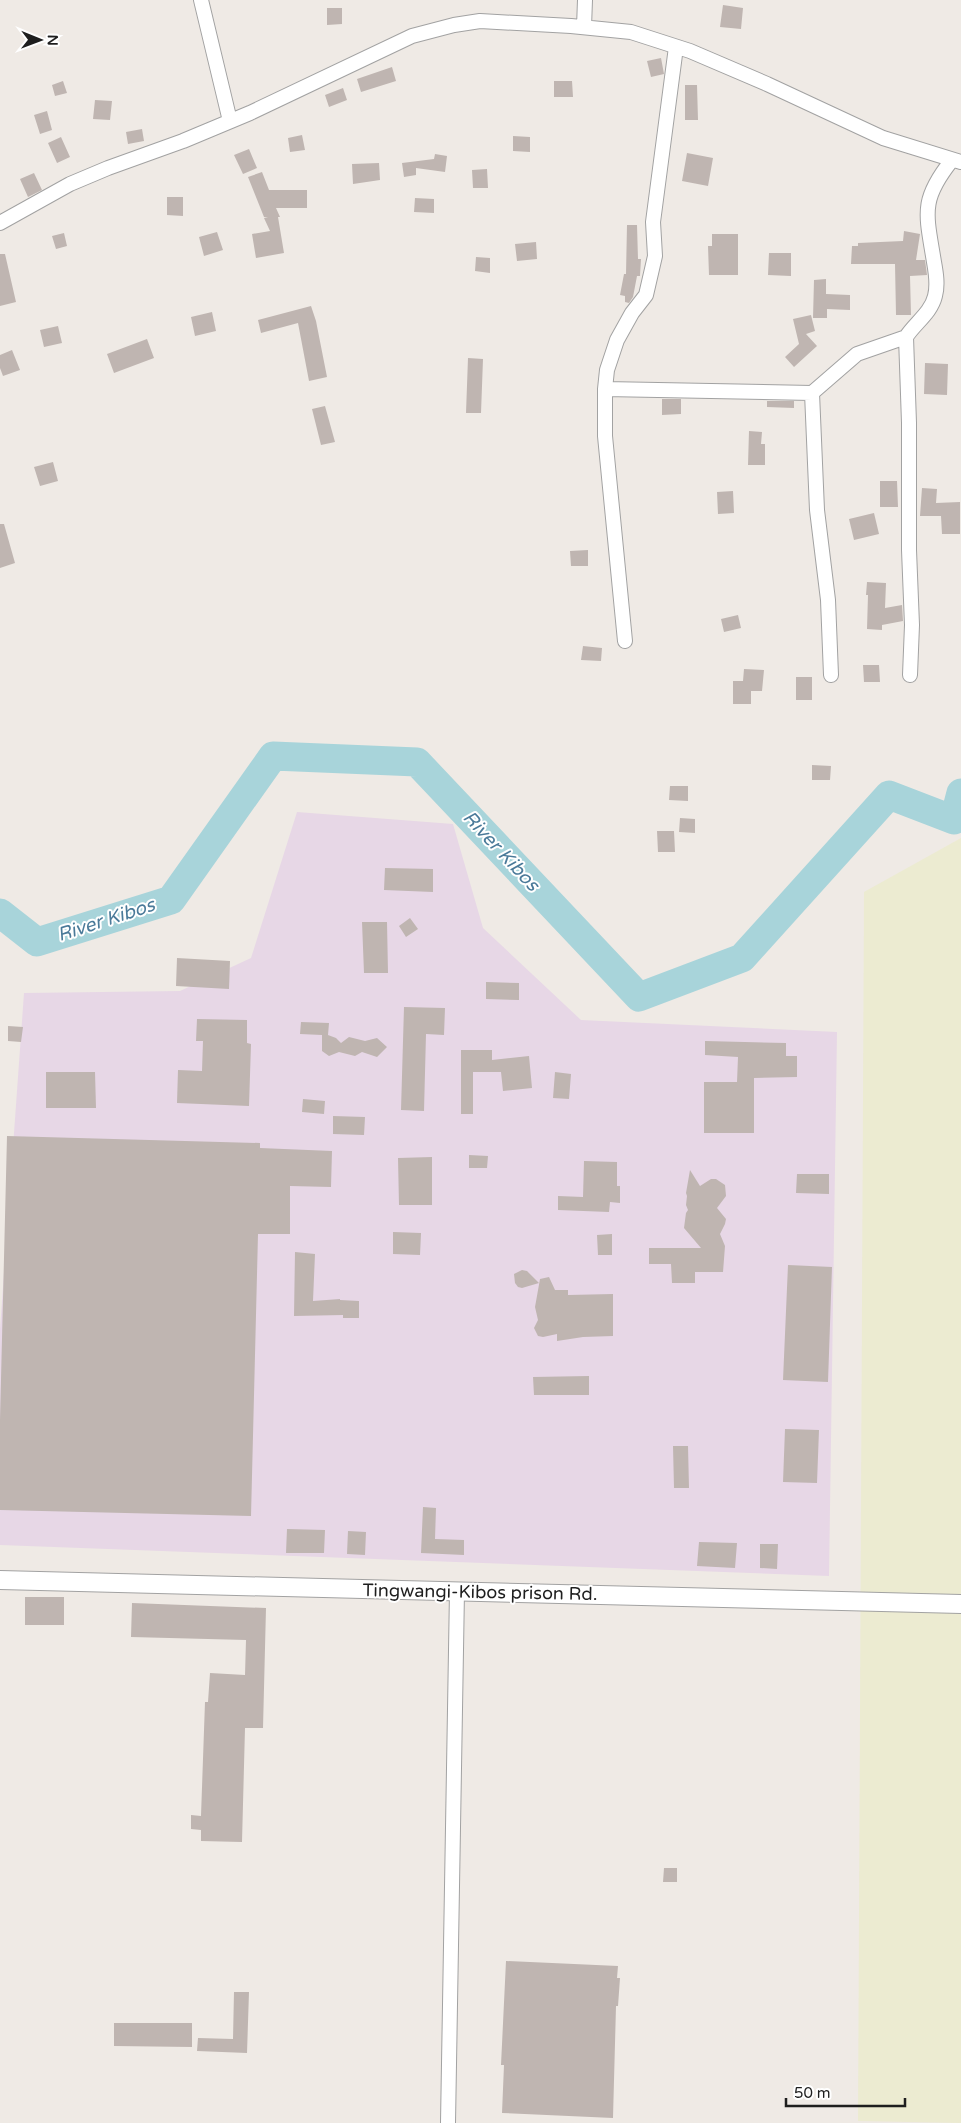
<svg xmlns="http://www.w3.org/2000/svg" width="961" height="2123" viewBox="0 0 961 2123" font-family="'Varela Round',sans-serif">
<rect width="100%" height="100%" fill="#efeae5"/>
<path fill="#e7d7e6" d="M297,812L453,824L483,928L581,1020L837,1032L829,1576L0,1545V1329L24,993L180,991L251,958Z"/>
<path fill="#ecebd1" d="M961,838V2123L858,2121L864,892Z"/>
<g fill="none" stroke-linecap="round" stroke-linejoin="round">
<path stroke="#a8d4da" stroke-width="29" d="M0,913L37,942L171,900L273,756L417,762L639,997L742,958L889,795L954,820L961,793"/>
</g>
<path fill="#bfb5b1" d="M723,5L743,8L741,29L720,27Z
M327,8H342V24L327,25Z
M661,58L664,74L651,77L647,61Z
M392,67L396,81L361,92L357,79Z
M63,81L67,93L55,96L52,85Z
M554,81H572L573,97H554Z
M685,85H697L698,120H685Z
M343,88L347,100L329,107L325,95Z
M95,100L112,101L110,120L93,119Z
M47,111L52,130L40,134L34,115Z
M142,129L144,141L128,144L126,132Z
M302,135L305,150L290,152L288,138Z
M513,136L530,137V152L513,151Z
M61,137L70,157L57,163L48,143Z
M249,149L257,168L243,174L234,155Z
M687,153L713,158L708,186L682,181Z
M435,154L447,156L445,172L416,168V175L404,177L402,163L434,159Z
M379,163L380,180L353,184L352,164Z
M487,169L488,188H473L472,170Z
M262,172L269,190H307V208H276L280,217H278L284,253L256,258L252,234L270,231L264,218L268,217H264L248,177Z
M34,173L42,190L28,197L20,179Z
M167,197H183V216L167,215Z
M415,198L434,199V213L414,212Z
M627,225H637L638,259H641L640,276H637L633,297L629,303L625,302V296L620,295L624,274H626Z
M904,231L920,234L916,260H925L927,275L910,276L911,315H896L895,264H851L852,246H858V243L903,241Z
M217,232L223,250L204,256L199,237Z
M64,233L67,246L56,249L52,236Z
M712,234H738V275H709L708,246H712Z
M536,242L537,259L517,261L515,244Z
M769,253H791V276L768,275Z
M0,254H5L16,302L0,306Z
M476,257L490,258V273L475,271Z
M826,279V294L850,295V310L827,309V318H813L814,280Z
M311,306L316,321L327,377L309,381L298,323L261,333L258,320Z
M212,312L216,331L195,336L191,317Z
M811,315L815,331L806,334L817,346L794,367L785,357L799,344L793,319Z
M58,326L62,343L44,347L40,330Z
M147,339L154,358L114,373L107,354Z
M12,350L20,370L3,376L0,368V355Z
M468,358L483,359L481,413H466Z
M925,363L948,364L947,395L924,394Z
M662,399H681V414L662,415Z
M767,401H794V408L767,407Z
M325,406L335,442L321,445L312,409Z
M749,431L762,432L761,444H765V465H748Z
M53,462L58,481L40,486L34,467Z
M880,481H897L898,507H880Z
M922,488L937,489L936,503L960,502V534H942L941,516H920Z
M733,491L734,513L718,514L717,492Z
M874,513L879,534L854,540L849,519Z
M0,524H4L15,563L0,568Z
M588,550V566H571L570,551Z
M867,582L886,583L885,608L902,605L903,621L882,625V630L867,629L868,595H866Z
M738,615L741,628L724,632L721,619Z
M583,646L602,648L601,661L581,660Z
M863,665H879L880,682H864Z
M744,669L764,670L762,691H751V704H733V681H743Z
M796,677H812V700H796Z
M812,765L831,766L830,780H812Z
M670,786H688V801L669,800Z
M680,818L695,819V833L679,832Z
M657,831H674L675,852H658Z
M385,868L433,869V892L384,890Z
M410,918L418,929L406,937L399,926Z
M362,922H387L388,973H364Z
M177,958L230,961L229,989L176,986Z
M486,982L519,983V1000L486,999Z
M404,1007L445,1008L444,1035L426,1034L424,1111L401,1110Z
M197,1019L247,1020V1043L251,1044L249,1106L177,1103L178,1070L202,1071L203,1041H196Z
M301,1022L329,1023L328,1035L336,1038L341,1043L349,1037L365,1041L377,1038L387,1047L377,1057L362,1052L355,1056L339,1052L329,1056L322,1051V1035L300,1034Z
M8,1026L23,1027L21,1042L8,1041Z
M705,1041L786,1043V1056H797V1077L754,1078V1133H704V1082H737L738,1057L705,1055Z
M461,1050H492V1060L529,1056L532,1088L503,1091L501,1072H473V1114H461Z
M46,1072H95L96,1108H46Z
M555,1072L571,1074L569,1099L553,1098Z
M303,1099L325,1101L324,1114L302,1112Z
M333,1116L365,1117L364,1135L333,1134Z
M7,1136L260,1143V1148L332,1151L331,1187L290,1186V1234H258L251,1516L0,1510V1420Z
M469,1155L488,1156L487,1168H469Z
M432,1157V1205H399L398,1158Z
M584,1161L617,1162V1186H620V1203L610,1202L609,1212L558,1210V1196L583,1197Z
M690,1170L700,1186L711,1179H716L725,1185L726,1196L717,1208L726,1219L725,1224L720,1234L725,1246L723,1272H695V1283H672L671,1264H649V1248H701L684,1228L686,1213L688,1210L686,1205L687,1196L686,1193Z
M797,1174H829V1194L796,1193Z
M393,1232L421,1233L420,1255L393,1254Z
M612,1234V1255H598L597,1235Z
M295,1252L315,1254L313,1301L340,1299V1300L359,1301V1318H343V1315L294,1316Z
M788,1265L832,1267L828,1382L783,1380Z
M522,1270L527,1271L539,1283L522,1288L518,1287L515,1283L514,1274Z
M549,1277L555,1290H568V1295L613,1294V1336L583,1337L557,1341V1334L543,1337L538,1336L534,1328L538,1320L535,1307L540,1279Z
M589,1376V1395H534L533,1377Z
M785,1429L819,1430L817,1483L783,1482Z
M673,1446H688L689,1488H674Z
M423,1507L436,1508L435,1539L464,1540V1555L421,1553Z
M287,1529L325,1530L324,1553H286Z
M348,1531L366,1532L365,1555L347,1554Z
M699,1542L737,1543L735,1568L697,1566Z
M760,1544H778L777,1569L760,1568Z
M25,1597H64V1625H25Z
M132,1603L266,1608L263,1728H245L242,1842L201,1841V1830L191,1829V1815L201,1816L205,1702H208L210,1673L245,1675L246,1640L131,1637Z
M664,1868H677V1882H663Z
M506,1961L618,1966L617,1978H620L618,2006H616L613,2118L502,2113L504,2065H501Z
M234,1992H249L247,2053L197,2051L198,2038L233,2039Z
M114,2023H192V2047L114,2046Z"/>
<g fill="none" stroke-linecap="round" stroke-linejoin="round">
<defs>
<path id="minor" d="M201,0L230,121
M584,27L585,0
M0,223L70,184L108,168L183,141L250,113L412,36L454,25L480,21L571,26L631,32L690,51L767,84L883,138L961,162
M605,389L812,393L857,354L906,337
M812,393L817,510L828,600L831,675
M625,641L605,436V389L607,370L617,340L632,313L646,295L655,256L653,222L676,47
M910,675L912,625L909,550V423L906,337C915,323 931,313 935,296C938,285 936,273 934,262C926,213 920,200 952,160
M448,2123L457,1591"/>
<path id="tertiary" d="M0,1580L961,1604"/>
</defs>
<use href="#minor" stroke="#a2a2a2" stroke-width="16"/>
<use href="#tertiary" stroke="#a2a2a2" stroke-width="20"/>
<use href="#minor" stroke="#fff" stroke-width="14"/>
<use href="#tertiary" stroke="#fff" stroke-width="18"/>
</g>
<g text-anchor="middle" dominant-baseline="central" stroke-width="4" stroke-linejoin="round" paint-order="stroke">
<g font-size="18" fill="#1e1e1e" stroke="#fff">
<text transform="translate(480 1592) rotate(1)">Tingwangi-Kibos prison Rd.</text>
</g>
<g font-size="19" font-style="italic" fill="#4a7a99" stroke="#fff">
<text transform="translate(501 851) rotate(47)">River Kibos</text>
<text transform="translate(106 920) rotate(-18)">River Kibos</text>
</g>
</g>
<g transform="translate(40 40) rotate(91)" stroke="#ffffff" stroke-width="4" paint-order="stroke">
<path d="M0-4L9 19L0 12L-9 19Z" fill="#1e1e1e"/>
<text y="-8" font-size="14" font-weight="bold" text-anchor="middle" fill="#1e1e1e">N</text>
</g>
<path d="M786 2098v8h119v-8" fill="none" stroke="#1e1e1e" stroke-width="2.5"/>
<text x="794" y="2098" font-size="15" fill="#1e1e1e" stroke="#ffffff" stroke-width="4" paint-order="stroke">50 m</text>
</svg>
